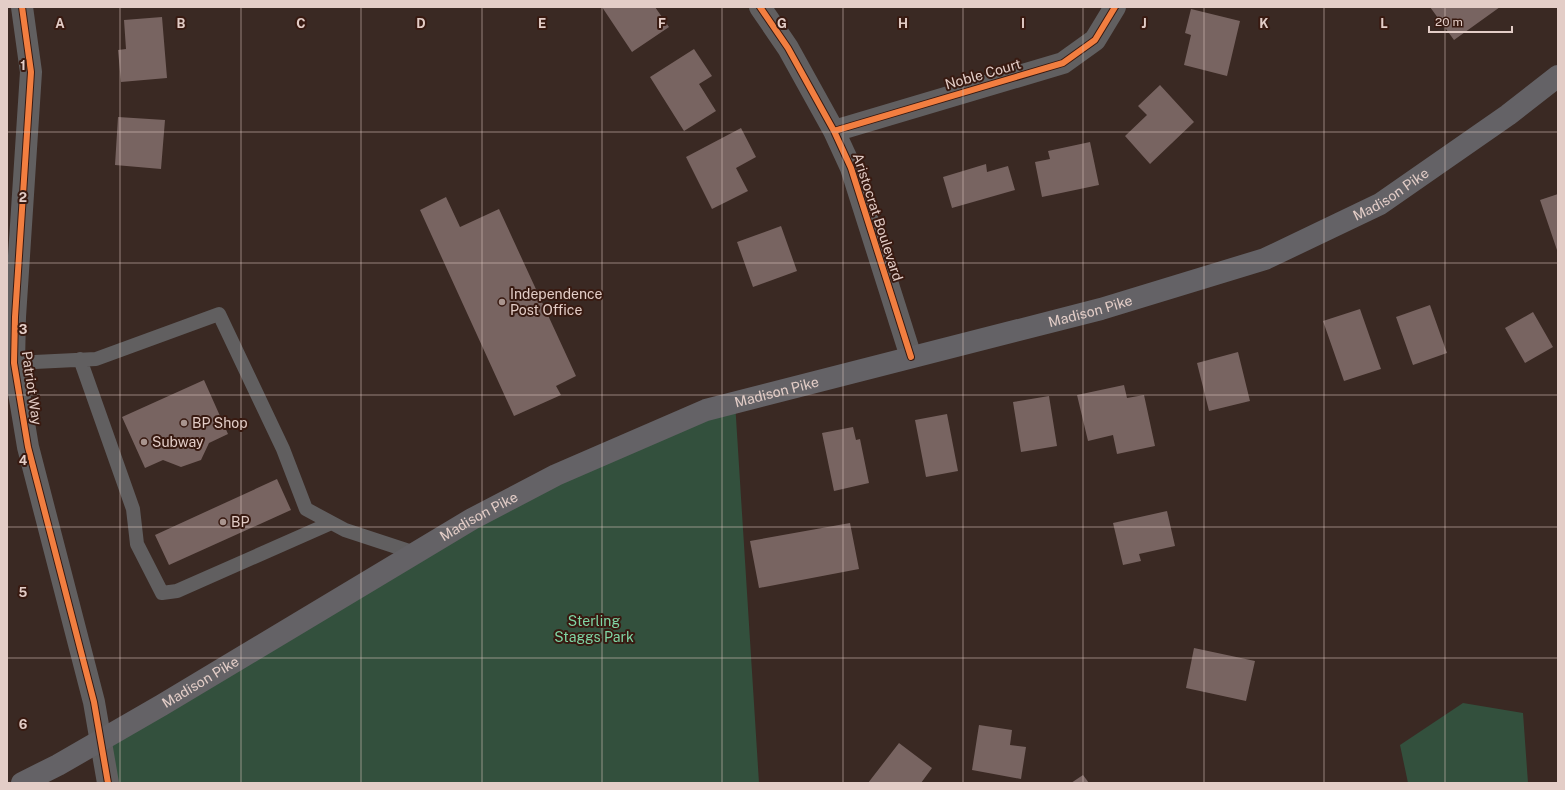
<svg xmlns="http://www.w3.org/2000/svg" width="1565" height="790" viewBox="0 0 1565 790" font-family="'Public Sans',sans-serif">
<rect width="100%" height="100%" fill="#3a2923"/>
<path fill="#33503d" d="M735,402L759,783H108L102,739L472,519Z
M1463,703L1523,713L1528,783H1408L1400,745Z"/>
<path fill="#786461" d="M602,7H655L669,27L632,52Z
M1430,7H1500L1454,40Z
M1191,9L1240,21L1227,76L1184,65L1191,35L1185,33Z
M162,17L167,78L121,82L118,50L126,49L124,20Z
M694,49L712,76L699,84L716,111L684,131L650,77Z
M1160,85L1194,122L1150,164L1125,136L1147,115L1138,106Z
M118,117L165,120L161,169L115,165Z
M741,128L756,157L736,168L748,191L712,209L686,157Z
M1090,142L1099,185L1042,197L1035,162L1050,159L1048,151Z
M986,164L987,172L1008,166L1015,190L952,208L943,177Z
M1558,194V253L1540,200Z
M446,197L460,227L499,209L576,376L556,386L561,395L514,416L420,210Z
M781,226L797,271L753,287L737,242Z
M1430,305L1447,353L1413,365L1396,317Z
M1360,309L1381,369L1344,381L1323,321Z
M1533,312L1553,347L1525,363L1505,328Z
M1238,352L1250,401L1209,411L1197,363Z
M204,380L228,434L209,443L201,460L181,467L163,460L145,468L122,417Z
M1124,385L1127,398L1144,395L1155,446L1117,454L1113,435L1088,441L1077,395Z
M1049,396L1057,446L1021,452L1013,402Z
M947,414L958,471L926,477L915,420Z
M853,427L856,440L860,439L869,483L834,491L822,433Z
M277,479L291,510L169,565L155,535Z
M1167,511L1175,546L1139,554L1141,561L1123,565L1113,523Z
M850,523L859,569L759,588L750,541Z
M1194,648L1255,661L1246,701L1186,688Z
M979,725L1012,730L1010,745L1026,747L1021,779L972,770Z
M899,743L932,768L921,783H868Z
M1083,775L1089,783H1071Z"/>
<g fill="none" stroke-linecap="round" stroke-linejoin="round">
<path stroke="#615f60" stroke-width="14" d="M80,359L133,509L137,544L162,593L177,591L331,523
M14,363L96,359L219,314L283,449L306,509L345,530L415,553"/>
<path stroke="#615f60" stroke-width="22" d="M22,7L31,72L15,317L14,363L28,447L94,702L108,783
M760,7L788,48L834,131L851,168L911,357
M834,131L1063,63L1095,40L1115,7"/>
<path stroke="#646266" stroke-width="22" id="s1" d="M22,783L58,765L162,705L472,519L556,475L706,410L1101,309L1265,259L1380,204L1508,115L1558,76"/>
<defs>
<path id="cycleway" d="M22,7L31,72L15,317L14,363L28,447L94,702L108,783
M760,7L788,48L834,131L851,168L911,357
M834,131L1063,63L1095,40L1115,7"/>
</defs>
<use href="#cycleway" stroke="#381a11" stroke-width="8"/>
<use href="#cycleway" stroke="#f27e40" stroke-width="6"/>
</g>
<path fill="none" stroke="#e3cdc7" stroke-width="1" stroke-opacity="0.55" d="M120,7V783M241,7V783M361,7V783M482,7V783M602,7V783M722,7V783M843,7V783M963,7V783M1083,7V783M1204,7V783M1324,7V783M1445,7V783M7,132H1558M7,263H1558M7,395H1558M7,527H1558M7,658H1558"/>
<g fill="#a8948e" stroke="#381a11" stroke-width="1.5">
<circle cx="502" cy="302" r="4"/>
<circle cx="184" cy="423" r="4"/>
<circle cx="144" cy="442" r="4"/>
<circle cx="223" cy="522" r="4"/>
</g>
<g text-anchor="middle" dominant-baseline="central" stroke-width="4" stroke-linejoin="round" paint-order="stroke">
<g font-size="14" fill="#e3cdc7" stroke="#381a11">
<text transform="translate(983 74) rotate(-16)">Noble Court</text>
<text stroke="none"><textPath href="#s1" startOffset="1501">Madison Pike</textPath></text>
<text transform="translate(878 217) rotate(72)">Aristocrat Boulevard</text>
<text stroke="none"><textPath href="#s1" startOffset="1177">Madison Pike</textPath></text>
<text transform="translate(32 388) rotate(82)">Patriot Way</text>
<text stroke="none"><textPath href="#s1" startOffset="853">Madison Pike</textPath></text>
<text stroke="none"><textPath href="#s1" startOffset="529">Madison Pike</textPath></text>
<text stroke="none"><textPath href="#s1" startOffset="205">Madison Pike</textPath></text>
</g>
<g font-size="14" fill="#e3cdc7" stroke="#381a11" text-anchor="start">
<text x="510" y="294">Independence<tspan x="510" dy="16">Post Office</tspan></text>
<text x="192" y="423">BP Shop</text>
<text x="152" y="442">Subway</text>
<text x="231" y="522">BP</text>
</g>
<g font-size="14" fill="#7fd6a5" stroke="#381a11">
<text x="594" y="621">Sterling<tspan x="594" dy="16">Staggs Park</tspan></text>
</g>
</g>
<g font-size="13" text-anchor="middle" font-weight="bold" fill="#e3cdc7" stroke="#381a11" stroke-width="4" stroke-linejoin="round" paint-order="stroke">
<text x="60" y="28">A</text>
<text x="181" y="28">B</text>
<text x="301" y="28">C</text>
<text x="421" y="28">D</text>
<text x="542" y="28">E</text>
<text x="662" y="28">F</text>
<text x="782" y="28">G</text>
<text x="903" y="28">H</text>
<text x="1023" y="28">I</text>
<text x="1144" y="28">J</text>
<text x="1264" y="28">K</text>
<text x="1384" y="28">L</text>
<text x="23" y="70">1</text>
<text x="23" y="202">2</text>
<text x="23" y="334">3</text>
<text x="23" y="465">4</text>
<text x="23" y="597">5</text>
<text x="23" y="729">6</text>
</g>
<rect width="1565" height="790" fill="none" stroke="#e3cdc7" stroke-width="16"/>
<path d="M1429 26v6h83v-6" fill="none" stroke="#e3cdc7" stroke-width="2"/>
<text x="1435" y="26" font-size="12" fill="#e3cdc7" stroke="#381a11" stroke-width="3" paint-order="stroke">20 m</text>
</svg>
